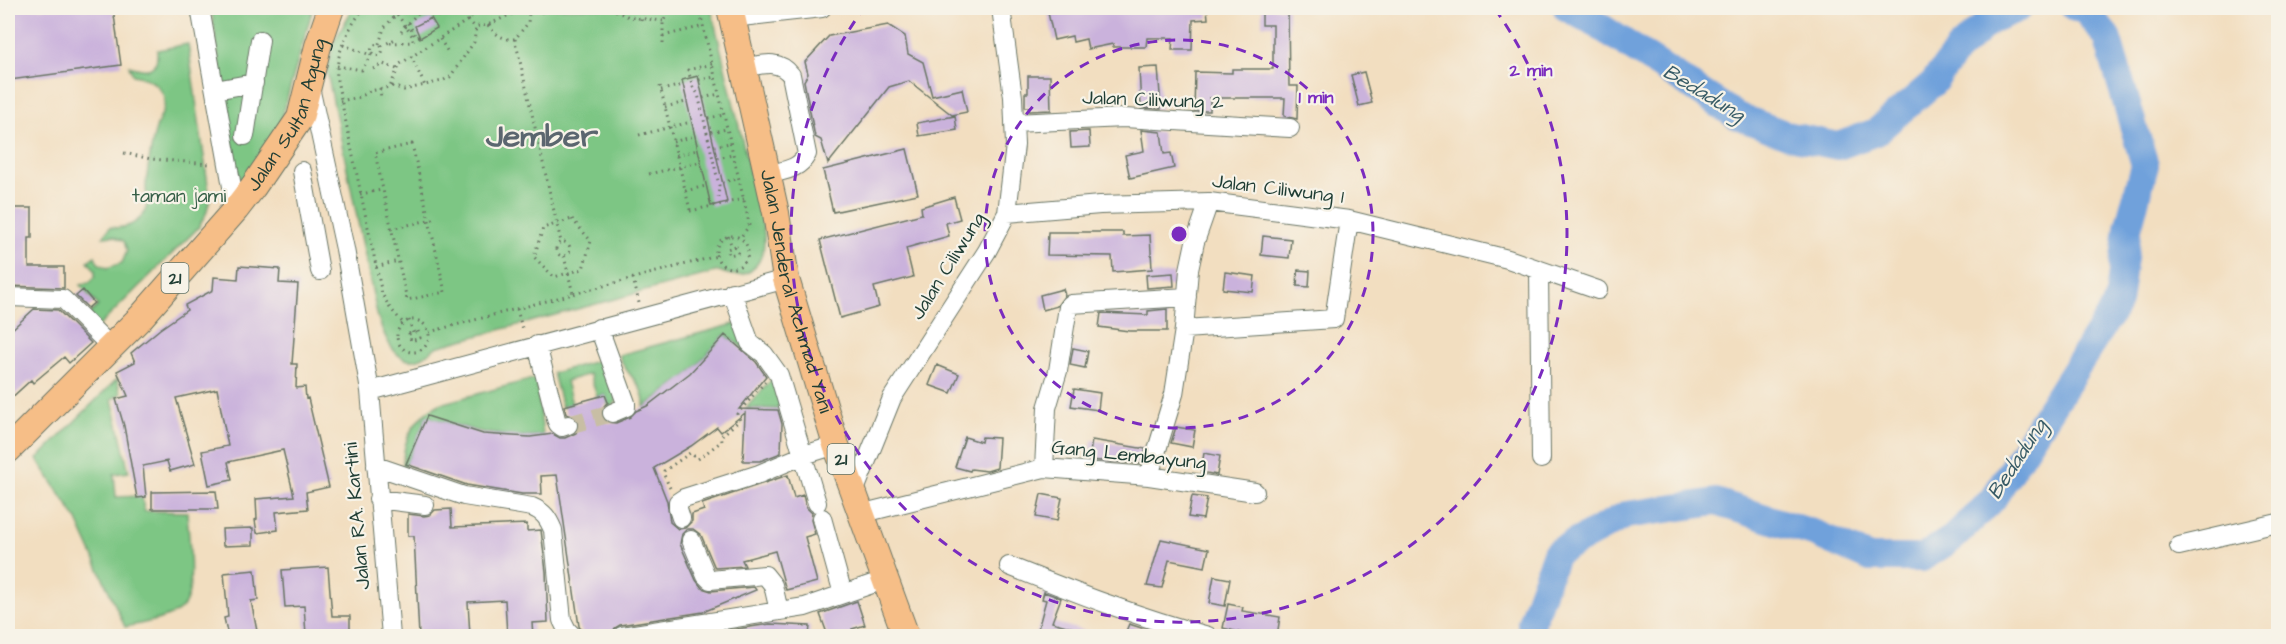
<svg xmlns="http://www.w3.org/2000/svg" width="2286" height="644" viewBox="0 0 2286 644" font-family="'Architects Daughter',sans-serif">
<rect width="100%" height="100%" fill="#f7f3e8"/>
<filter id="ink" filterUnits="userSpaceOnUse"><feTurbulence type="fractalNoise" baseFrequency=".0167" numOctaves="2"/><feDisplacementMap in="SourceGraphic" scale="12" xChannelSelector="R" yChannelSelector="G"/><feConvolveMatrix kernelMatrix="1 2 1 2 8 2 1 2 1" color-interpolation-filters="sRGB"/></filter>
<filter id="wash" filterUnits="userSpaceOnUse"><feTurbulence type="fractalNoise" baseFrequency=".008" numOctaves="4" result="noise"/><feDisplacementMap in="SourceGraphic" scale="24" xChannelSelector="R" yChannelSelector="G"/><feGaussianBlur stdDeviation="1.35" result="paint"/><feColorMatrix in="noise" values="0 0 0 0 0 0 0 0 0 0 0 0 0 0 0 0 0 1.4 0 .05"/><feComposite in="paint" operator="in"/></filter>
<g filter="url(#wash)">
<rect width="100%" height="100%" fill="#f2dec0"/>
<path fill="#7dc684" stroke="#4e825c" stroke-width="1.5" d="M211,8H313L280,123L239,188Z
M353,8H711L764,232C766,261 751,285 719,271L436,347C403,380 386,344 377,314L327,72L334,42Z
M188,44L210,199L206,214L198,228L98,327L88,315L98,306L81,285L90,282L95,277V270L88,261L95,256L98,263L107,268L122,263L127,251L124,241L113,236L103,237L110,227C124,230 138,224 145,211C149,203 147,197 146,189C146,177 152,140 156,129C159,117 168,108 163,94C157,82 146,77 133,75L129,66C145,71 159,73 157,50Z
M735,324L750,353L725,335L690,373L644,407C645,381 625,377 619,355Z
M604,359L617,401L610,409L605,395L597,397L590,374L566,381L572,404L562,407L553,373Z
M774,377L783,409L746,408Z
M536,378L543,435C499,440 467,429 427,416L405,467H403C402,439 415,416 440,404Z
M117,379L121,394L112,399L129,472L114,474L116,497L142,496L144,511L187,512C188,534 197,593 182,608C171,619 140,624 125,627L76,518L37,459Z"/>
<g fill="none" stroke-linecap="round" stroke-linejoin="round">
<path stroke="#70a1db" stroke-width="28" d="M1567,8L1590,20L1737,116L1790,136L1838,146L1876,132L1933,83L1956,52L1990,20L2019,8
M1533,636L1531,623L1556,553L1626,515L1716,502L1816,534L1870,558H1922L1953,538L1992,500L2118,302L2128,228L2145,165L2107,37L2084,9L2075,8"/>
</g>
<g id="blocks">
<path fill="#cab2dc" d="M26,8H113L121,65L10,80L8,39H12L8,10Z
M1047,8H1207L1208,19L1193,20L1192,50H1172L1173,38H1147L1146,47H1113V44L1088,49L1086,39L1073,42L1072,36L1054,40Z
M1262,8H1288L1289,86H1298L1297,119L1284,116L1285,98H1210V111H1194L1195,72L1232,73V69H1273V25H1262Z
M431,18L437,28L420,38L415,26Z
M888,25L905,36L908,54L923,62L932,96L962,89L967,112L952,115L909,81L889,87L828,164L821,140L815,137L804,81L808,74L805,62L829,36Z
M1158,67L1161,109L1141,108L1139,68Z
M1364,72L1372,103L1359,106L1351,75Z
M698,76L727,202L711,206L682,80Z
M1028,76H1050L1051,110L1029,111V107H1025V93H1028Z
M955,116L957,130L919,136L917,123Z
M1141,130L1161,132L1164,154L1171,153L1174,168L1130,178L1125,155L1144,151Z
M1089,131L1090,147L1071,148L1070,132Z
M907,149L918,194L833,212L823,170Z
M954,197L960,219L946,223L949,236L906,248L913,277L874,287L879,307L840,318L820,240L922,214L921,207Z
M8,208H32V238H29V267H64V288L8,286Z
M1048,232H1123V236L1150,235L1152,269L1113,272L1112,256L1047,255Z
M1263,236L1291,239L1289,258L1261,255Z
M239,266L280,269L279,283L298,284L292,364H297L296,388L305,387L306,399L308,398L329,487L306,492L308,509L276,512L278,530L257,533L255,520L257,519L256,499L294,496L283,450L228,462L232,480L209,485L202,451L228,446L217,389L176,398L195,464L170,471L167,461L143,466L146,497L137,498L124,426L116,399L128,396L117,371L135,362L131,353L160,329L187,310L185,305L213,290L214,277L238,279Z
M1298,270L1310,271L1309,287L1297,286Z
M1225,272L1255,276L1253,292L1223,289Z
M1173,273L1174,286L1147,288L1146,275Z
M1063,289L1065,295L1057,306L1043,310L1040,295Z
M83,290L94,303L88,308L76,296Z
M34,309L58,310L91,343L69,363L64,357L33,383L31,380L8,401V333Z
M1167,309V331H1129L1099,327L1101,313L1148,315V311Z
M725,335L756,362L766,376L739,409L778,410L782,424L781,453L760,461H743L745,413L721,432L717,427L691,446L654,468L667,501L670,522L678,529L685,528L692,521V514L704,510L702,504L788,475L794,498L803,495L806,507L812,513L811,520L815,534L805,537L817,582L786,590L775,551L742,560L745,566L715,568L701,535L693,529H687L682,534L680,544L696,580L702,588L711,591L754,587L756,590L703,612L620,625L615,628L611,635L584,636L579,626L557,475L541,476L542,494H522L467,485L406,464L427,416L483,434L530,437L553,434L560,438H565L576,433L579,427L576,417L566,414L564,406L605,395L608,402L603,407L602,417L606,422L616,423L630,417L636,411L647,406L690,373Z
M1073,348L1088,351L1085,368L1070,365Z
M937,365L959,374L951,393L929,385Z
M1074,389L1100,393L1098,410L1071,406Z
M1176,427L1195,430L1192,447L1171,443Z
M965,437L981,442L982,437L999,438L997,468L987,471L971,469L970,471L955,467Z
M1092,440L1146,449L1141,464L1089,460Z
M1204,453L1220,456L1217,475L1201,472Z
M216,491L218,509H152V492Z
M1041,494L1062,498L1057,521L1036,517Z
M1192,496L1207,498L1203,519L1188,517Z
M451,509L452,527L527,524V531L541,530L546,572L548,622L532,623L533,636H507L505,600L468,602L470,636H419L414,536H408V514L424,516L430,515L435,510Z
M253,528V545L223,546L222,529Z
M1161,539L1209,549L1205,567L1169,560L1162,588L1147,586Z
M328,567L332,616H350V636H328V634L306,635L304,606L285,607L282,570Z
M255,570L258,600L251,601L258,636H228L224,618L228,617L224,573Z
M1214,576L1230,579L1225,606L1209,603Z
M1044,592L1061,598L1052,622L1088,632V636H1036L1046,600L1042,599Z
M857,601L865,625L852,629L856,636H828L820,614Z
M1228,604L1243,607L1242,611L1280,617L1277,636L1242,633L1223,628Z
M770,624L810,626L809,636H732V634L691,636Z
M1129,624L1154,632L1169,636H1124Z"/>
</g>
</g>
<g filter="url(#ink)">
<use href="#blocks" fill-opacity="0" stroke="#697565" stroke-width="1.5"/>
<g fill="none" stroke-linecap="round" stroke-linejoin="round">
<path stroke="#c8bea4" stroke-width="18" stroke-dasharray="18 9" stroke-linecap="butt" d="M568,425L612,413"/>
<defs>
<path id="minor" d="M200,8L236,209
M732,18L822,8
M743,68C761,65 778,58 791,75L807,154C799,170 784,170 767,175
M310,87L345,249L370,391L391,636
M215,90L254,83
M1014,123L1124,118L1290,128
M245,136L260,40
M302,171L320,271
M1007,213L1100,205L1209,202L1349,220L1508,259L1598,290
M1539,270L1541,459
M732,292L750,343L764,354L779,375L817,503
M8,297L63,299L111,347
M599,328L626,403V407L612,413
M1184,329L1334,319L1349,220
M537,345L556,419L558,424L562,427L568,425
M370,391L786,279
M376,466L464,496L532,507C544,512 548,518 553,530L562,620L567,630L573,636
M1044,468L1047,408L1058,371L1068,307L1071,304L1187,297
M1149,476L1174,394L1184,329L1189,270L1195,242L1209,202
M853,495L892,398L987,251L1007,213L1015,145L1013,97L1001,8
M378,499L425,505
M860,514L1044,468L1149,476L1255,492
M681,518L678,509V502L684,498L759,474L804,455L836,445
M822,518L843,594
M691,540L706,576L710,580L765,575L773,585L779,611
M2179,546L2278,523
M1009,566C1074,592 1140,618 1208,636
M622,636L805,607L884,580"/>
<g id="highway">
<path id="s1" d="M730,8L776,213L786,279L836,445L906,636"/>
<path id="s2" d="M8,450L141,317L236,209L253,187L300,118L318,46L331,8"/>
</g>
</defs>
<use href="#minor" stroke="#697565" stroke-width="20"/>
<use href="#highway" stroke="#697565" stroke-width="28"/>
<path stroke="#697565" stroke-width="3" stroke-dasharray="1.5 4.5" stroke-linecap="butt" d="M364,8C348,28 335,54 337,80L382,294L390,308L403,323
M422,8L436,16H441L455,8
M610,8L629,17L663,21
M665,8H666
M699,8L748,218L749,226L740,238
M677,12L697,8
M468,20L474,26C489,28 501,17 515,13C529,10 541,16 553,8
M641,20L644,8
M408,23L416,37L419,36
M488,25C496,35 503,40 515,39L528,23L529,12
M401,32L422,8
M663,36L704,26
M440,39L449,54
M515,39L561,242
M390,43L413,42V37L397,14
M663,43V21L666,17
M379,44L384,28L402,8
M371.5 50a5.5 5.5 0 1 1 11 0a5.5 5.5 0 1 1-11 0Z
M343,45L371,55
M382,46L395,39
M411,56L425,86
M712,64L688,70L693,87L698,94L719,185L718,200
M337,66L362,70L372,53
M373,69L383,64L397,69
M699,80L715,77
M392,86L404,90L442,81L450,77L474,42L476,27
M660,86L691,214
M380,88L381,98
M661,90L683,85
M703,98L719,94
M340,101L360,97L370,91L390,87L400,64L468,20L480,8
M665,107L686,102
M708,118L724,115
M711,132L727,129
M639,135L691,122
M673,142L695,136
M412,144L445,292L407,300L375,153Z
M714,146L730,143
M124,153L151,159L210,164
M676,155L698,150
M717,158L733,155
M649,174L701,162
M722,182L738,179
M685,191L706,186
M360,194L382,190
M690,211L744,199
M572,219L591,241L583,269L554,277L534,257L543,228Z
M391,229L433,219
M728,236L732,247
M716 252a16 16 0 1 1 32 0a16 16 0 1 1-32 0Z
M556 249a7 7 0 1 1 14 0a7 7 0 1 1-14 0Z
M736,246L738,253L729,255L727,249Z
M564,256L573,294
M376,267L398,261
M633,278L639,303
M517,309L523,332
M409,320L413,333
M397 336a16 16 0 1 1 32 0a16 16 0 1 1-32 0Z
M418,331L420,338L411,341L409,334Z
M429,332L717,256
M670,488L664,475V471L690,453L698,459L722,441L721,436L740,420L737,414L765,382"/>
<use href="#minor" stroke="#fff" stroke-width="18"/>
<use href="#highway" stroke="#f6be87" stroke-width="26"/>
</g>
</g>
<g fill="none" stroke="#7b2cbf" stroke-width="3" stroke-dasharray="10 8">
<circle cx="1179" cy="234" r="194"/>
<path d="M1495 9A388 388 0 1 1 863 9"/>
</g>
<g text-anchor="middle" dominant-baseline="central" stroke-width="4.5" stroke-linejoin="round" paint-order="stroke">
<g fill="#f7f3e8" stroke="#60746a" stroke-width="1.5">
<rect x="161.5" y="263" width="27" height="30" rx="4.5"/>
<rect x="827.5" y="444" width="27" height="30" rx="4.5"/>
</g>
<g font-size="18" font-weight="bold" fill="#1f3d34">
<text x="175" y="278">21</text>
<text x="841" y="459">21</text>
</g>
<g font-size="20" fill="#1f3d34" stroke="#f7f3e8">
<text transform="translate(1153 100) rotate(2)">Jalan Ciliwung 2</text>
<text stroke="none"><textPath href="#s2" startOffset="441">Jalan Sultan Agung</textPath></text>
<text transform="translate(1278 189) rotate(7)">Jalan Ciliwung 1</text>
<text transform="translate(948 266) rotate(-58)">Jalan Ciliwung</text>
<text stroke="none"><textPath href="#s1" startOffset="291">Jalan Jenderal Achmad Yani</textPath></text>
<text transform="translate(1129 455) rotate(6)">Gang Lembayung</text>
<text transform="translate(357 516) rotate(-95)">Jalan RA. Kartini</text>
</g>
<g font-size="20" fill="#365f48" stroke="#f7f3e8">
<text x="179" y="196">taman jami</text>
</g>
<g font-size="21" font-style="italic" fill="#375b66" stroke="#f7f3e8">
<text transform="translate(1704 93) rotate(31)">Bedadung</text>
<text transform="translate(2017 459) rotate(-57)">Bedadung</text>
</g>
<g font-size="32" font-weight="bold" fill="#5b666f" stroke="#f7f3e8">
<text x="542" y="136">Jember</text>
</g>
</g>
<circle cx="1179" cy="234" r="9" fill="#7b2cbf" stroke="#f7f3e8" stroke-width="3"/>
<g font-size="18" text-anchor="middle" font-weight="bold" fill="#7b2cbf" stroke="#f7f3e8" stroke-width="4.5" stroke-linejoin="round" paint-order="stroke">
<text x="1531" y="76">2 min</text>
<text x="1316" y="103">1 min</text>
</g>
<rect width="2286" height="644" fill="none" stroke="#f7f3e8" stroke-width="30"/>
</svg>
